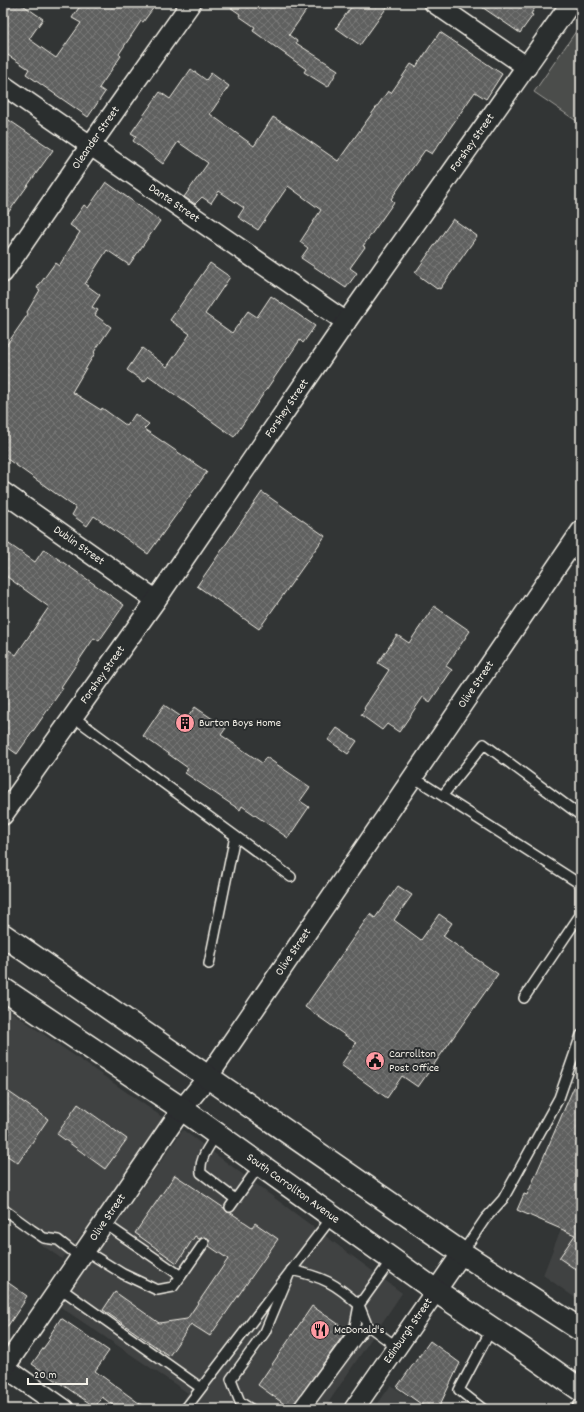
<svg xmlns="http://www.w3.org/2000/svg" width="584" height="1412" viewBox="0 0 584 1412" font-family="Dekko,sans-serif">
<defs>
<pattern id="building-cross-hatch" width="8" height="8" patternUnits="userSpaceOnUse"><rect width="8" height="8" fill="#5f605f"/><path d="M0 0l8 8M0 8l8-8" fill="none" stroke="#777776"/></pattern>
</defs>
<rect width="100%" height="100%" fill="#323535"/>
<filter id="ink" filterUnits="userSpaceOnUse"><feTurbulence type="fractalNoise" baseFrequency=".025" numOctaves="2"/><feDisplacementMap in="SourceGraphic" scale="8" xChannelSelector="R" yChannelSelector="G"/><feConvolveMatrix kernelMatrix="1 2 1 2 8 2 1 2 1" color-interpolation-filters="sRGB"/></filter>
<g filter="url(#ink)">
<path fill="#404242" d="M3,1006L165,1119L93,1220L62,1259L3,1218Z
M183,1130L402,1293L324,1409H178L188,1393L59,1306Z
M581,1186V1302L543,1275L557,1239Z
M391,1385L425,1409H374Z"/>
<path fill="#4b4d4c" stroke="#a09f9a" d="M581,24V124L534,92Z"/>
<path fill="url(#building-cross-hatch)" stroke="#f4f1e8" d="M3,3H20L43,19L29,39L56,58L81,23L72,18L82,3H157L143,22L141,21L119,54L121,56L99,88L105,92L88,117L26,74L29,69L3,52Z
M224,3H299L307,9L289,35L297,41L296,43L338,70L328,87L304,72L306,69L253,31L255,27L239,16L240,14Z
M354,3H390L360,45L336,28Z
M476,3H538L531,14L533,15L520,33Z
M440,32L502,74L486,99L475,92L432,154L425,150L391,199L394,202L363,246L365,247L350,268L357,273L346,288L301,258L308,248L300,242L321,210L288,186L258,230L238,217L244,208L219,191L211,203L202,197L195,204L184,197L208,163L178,142L163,164L133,141L136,136L131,133L160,92L170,99L191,69L206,80L211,73L229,86L210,114L254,146L273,117L295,131L338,161L388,91L391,93L411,64L416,67Z
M3,116L53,150L3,220Z
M106,182L160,221L129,265L107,250L85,284L100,295L92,307L98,310L95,315L111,327L94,352L95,353L89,363L72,392L101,410L102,408L127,426L135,414L149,424L144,429L207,472L148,554L94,516L87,526L72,515L76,508L3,456V350L28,314L27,312L40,290L37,288L55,263L59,266L80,232L70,225L84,205L88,208Z
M453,219L477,236L440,289L438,288L437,289L415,273Z
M210,263L230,277L205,314L232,333L248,311L257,317L271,296L315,326L303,343L300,340L234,437L149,376L144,382L127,370L142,348L167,367L190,334L170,320Z
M262,492L325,536L259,629L197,586Z
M3,540L35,562L44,549L124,605L99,641L94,638L61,687L63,688L17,754L3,744V659L9,650L16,655L49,607L3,574Z
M434,606L470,631L446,666L452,670L430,702L423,697L399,732L387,724L382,730L361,715L365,709L364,708L389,670L378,663L397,635L409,643Z
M164,705L186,720L195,707L226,728L221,735L262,763L266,757L310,787L300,801L309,807L288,838L242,806L240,810L185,773L188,768L143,736Z
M337,728L357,741L348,754L328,740Z
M398,886L412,895L394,920L421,940L439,914L452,923L443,936L498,974L418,1087L402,1076L387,1098L341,1065L356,1043L305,1007L370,914L375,918Z
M581,1071V1273L559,1258L575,1235L517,1210L524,1194L527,1195Z
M3,1088L48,1119L18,1163L3,1153Z
M78,1104L127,1139L105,1169L57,1134Z
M175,1175L224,1208L227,1212L231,1213L252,1227L255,1223L278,1239L210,1336L191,1324L169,1356L103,1310L115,1292L159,1323L187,1319L228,1259L209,1246L210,1241L208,1238L204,1237L199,1239L195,1236L177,1263L135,1233Z
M3,1279L27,1296L23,1302H24L3,1333Z
M312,1306L347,1330L291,1409L258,1385Z
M61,1318L109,1351L95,1371L147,1409H118L102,1397L95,1407L32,1364L50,1339L48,1338Z
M430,1341L460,1363L438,1409H428L397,1387Z"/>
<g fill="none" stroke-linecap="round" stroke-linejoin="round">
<defs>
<path id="lane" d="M72,716L291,877
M413,777L580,884V915L524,998
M443,795L484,744L581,816
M209,964L235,836
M217,1134C209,1147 199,1158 201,1173L235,1199
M230,1207L260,1165
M3,1209L32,1230L44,1238L58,1240L81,1258
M104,1223L181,1276L204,1243
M86,1251L123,1274L157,1290L173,1287L181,1276
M462,1253L485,1219L503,1199L559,1098L581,1035
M60,1288L201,1388
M367,1325L397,1347
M187,1409L186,1408L332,1217
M251,1409L240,1402L231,1379L265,1332L291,1270C323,1277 335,1283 359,1305L354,1331L297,1409
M305,1409L367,1325L359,1305L392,1259
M483,1409L459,1390L492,1328
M576,1409L581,1402"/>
<g id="street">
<path d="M434,3L527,67"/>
<path id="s1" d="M3,85L346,322"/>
<path id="s2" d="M3,273L90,146L191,3"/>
<path id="s3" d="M3,492L156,600"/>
<path id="s4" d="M3,815L156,600L346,322L571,3"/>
<path d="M3,1366L64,1409"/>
<path id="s5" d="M3,1370L182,1109L208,1077L581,531"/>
<path id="s6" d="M354,1409L462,1253"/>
</g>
<g id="secondary">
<path d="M3,935L462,1253L581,1330"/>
<path id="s7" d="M3,989L182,1109L436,1291L524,1350L581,1390"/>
</g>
</defs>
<use href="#lane" stroke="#f4f1e8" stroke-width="12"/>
<use href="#street" stroke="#f4f1e8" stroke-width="22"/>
<use href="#secondary" stroke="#f4f1e8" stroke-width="25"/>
<use href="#lane" stroke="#2a2d2e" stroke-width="9"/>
<use href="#street" stroke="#2a2d2e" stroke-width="19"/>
<use href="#secondary" stroke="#2a2d2e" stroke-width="22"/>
</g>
</g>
<defs>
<symbol id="building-disc" viewBox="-11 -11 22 22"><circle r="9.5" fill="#ff9aa2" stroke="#2a2d2e"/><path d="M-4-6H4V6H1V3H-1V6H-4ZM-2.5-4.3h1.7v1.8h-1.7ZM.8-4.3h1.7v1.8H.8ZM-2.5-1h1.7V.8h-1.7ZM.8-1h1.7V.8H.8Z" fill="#111"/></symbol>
<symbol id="civic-disc" viewBox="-11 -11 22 22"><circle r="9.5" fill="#ff9aa2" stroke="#2a2d2e"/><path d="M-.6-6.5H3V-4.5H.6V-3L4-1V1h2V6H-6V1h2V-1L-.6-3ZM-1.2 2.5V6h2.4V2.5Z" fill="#111"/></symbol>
<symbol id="restaurant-disc" viewBox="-11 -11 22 22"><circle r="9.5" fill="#ff9aa2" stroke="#2a2d2e"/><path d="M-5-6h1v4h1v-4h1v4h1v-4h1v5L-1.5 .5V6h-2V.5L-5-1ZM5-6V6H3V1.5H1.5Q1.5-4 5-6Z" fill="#111"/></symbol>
</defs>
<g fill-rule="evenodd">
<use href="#building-disc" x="174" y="712" width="22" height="22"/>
<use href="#civic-disc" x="364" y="1050" width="22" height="22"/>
<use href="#restaurant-disc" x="309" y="1319" width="22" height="22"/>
</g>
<g text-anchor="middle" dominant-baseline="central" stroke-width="4" stroke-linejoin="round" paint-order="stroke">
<g font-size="12" fill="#f4f1e8" stroke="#2a2d2e">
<text stroke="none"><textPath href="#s2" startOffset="164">Oleander Street</textPath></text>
<text stroke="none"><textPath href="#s4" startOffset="820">Forshey Street</textPath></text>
<text stroke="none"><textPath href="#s1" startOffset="208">Dante Street</textPath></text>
<text stroke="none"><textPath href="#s4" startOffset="496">Forshey Street</textPath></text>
<text stroke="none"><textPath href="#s3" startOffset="93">Dublin Street</textPath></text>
<text stroke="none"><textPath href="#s4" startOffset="172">Forshey Street</textPath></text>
<text stroke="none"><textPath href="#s5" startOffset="833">Olive Street</textPath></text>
<text stroke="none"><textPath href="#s5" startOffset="509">Olive Street</textPath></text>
<text stroke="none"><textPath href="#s7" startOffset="352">South Carrollton Avenue</textPath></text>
<text stroke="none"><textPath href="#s5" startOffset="185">Olive Street</textPath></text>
<text stroke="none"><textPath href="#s6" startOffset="95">Edinburgh Street</textPath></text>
</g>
<g font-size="12" fill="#f4f1e8" stroke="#2a2d2e" text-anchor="start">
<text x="199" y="723">Burton Boys Home</text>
<text x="389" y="1054">Carrollton<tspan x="389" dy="14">Post Office</tspan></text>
<text x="334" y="1330">McDonald's</text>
</g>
</g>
<rect width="584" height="1412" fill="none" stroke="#2a2d2e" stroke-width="16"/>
<rect x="8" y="8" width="568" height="1396" fill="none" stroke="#f4f1e8" stroke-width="1.5" filter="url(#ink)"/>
<path d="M28 1378v6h59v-6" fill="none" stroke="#f4f1e8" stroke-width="2"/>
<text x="34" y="1378" font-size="12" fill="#f4f1e8" stroke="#2a2d2e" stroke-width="3" paint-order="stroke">20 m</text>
</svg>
